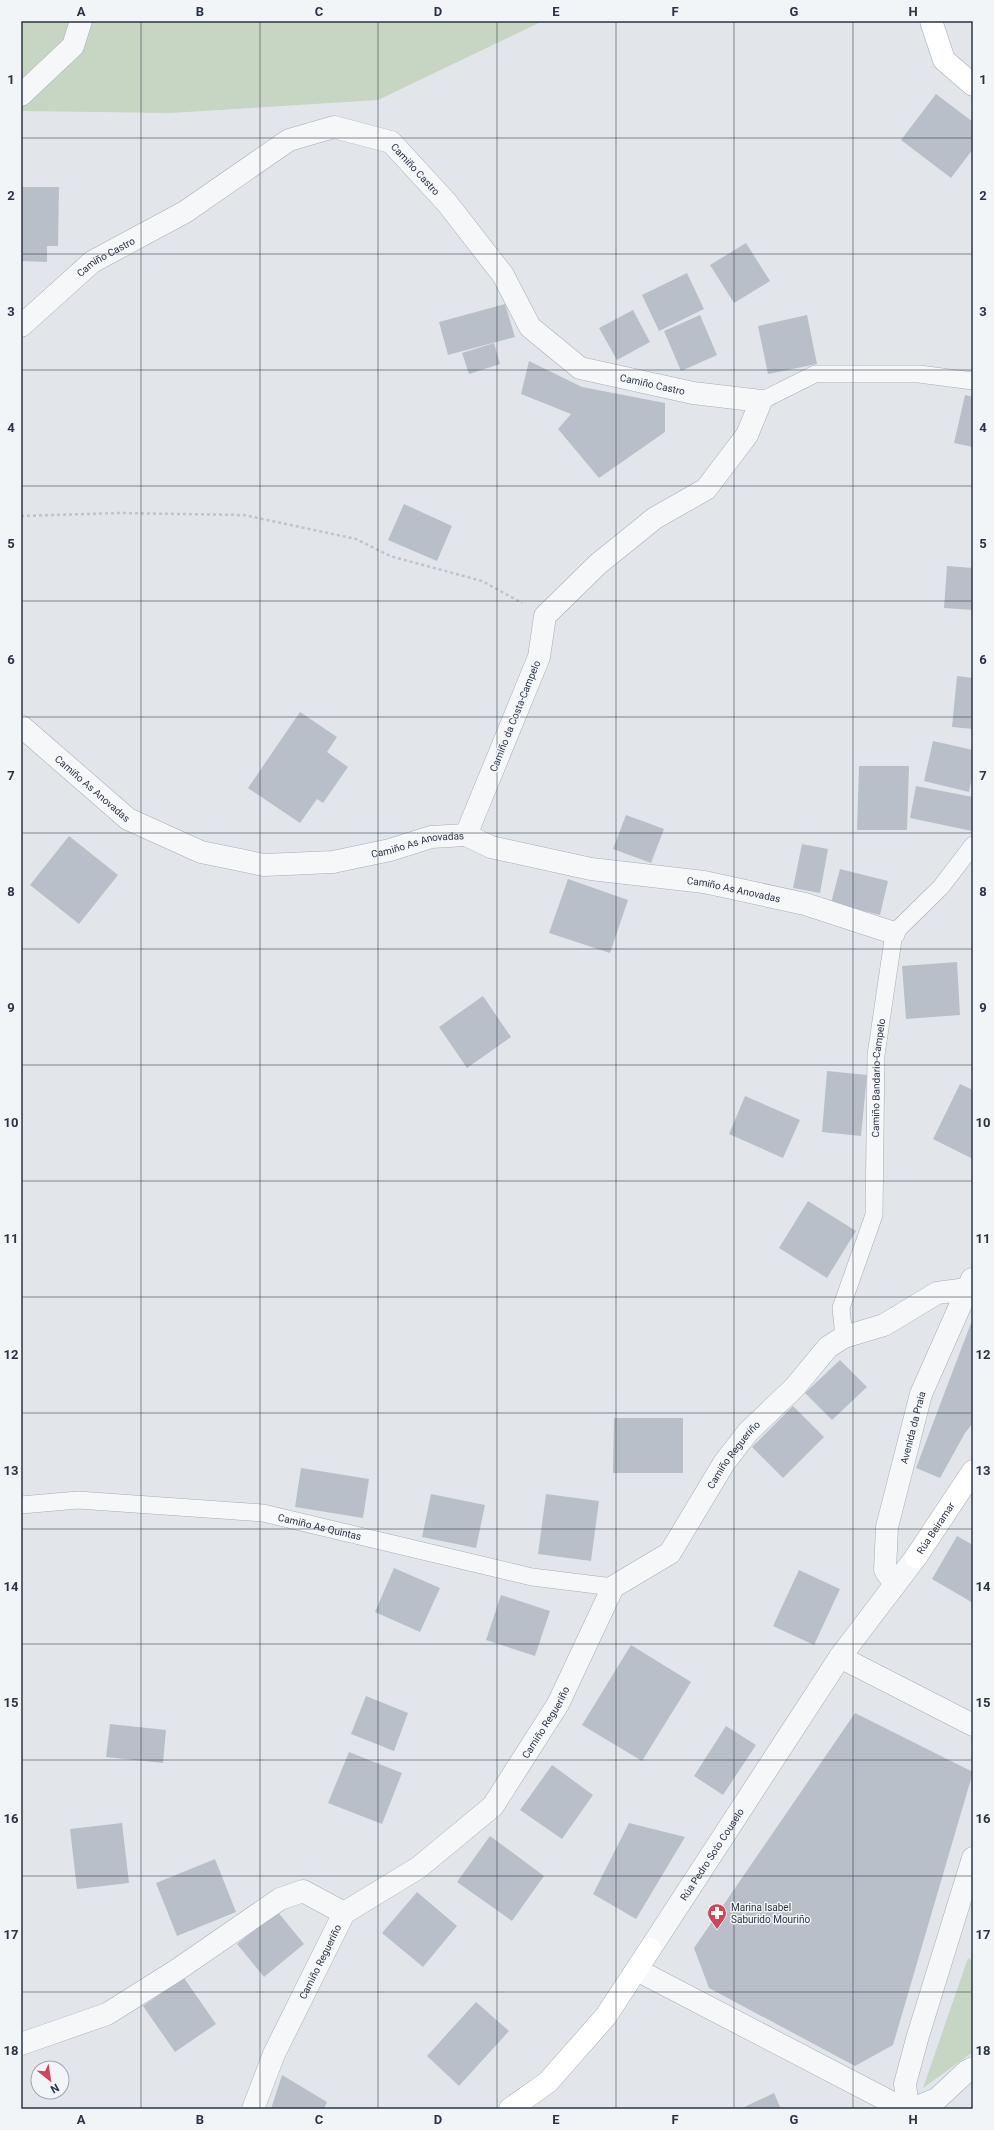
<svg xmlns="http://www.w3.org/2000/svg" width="994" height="2130" viewBox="0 0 994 2130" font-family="Roboto,sans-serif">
<rect width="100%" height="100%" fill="#e2e6eb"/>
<path fill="#c7d5c3" d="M21,21H543L378,100L170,113L21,111Z
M968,1958L973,1961V2052L923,2088Z"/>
<path fill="#b9bfc9" d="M936,94L973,122V149L951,178L901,140Z
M21,187H59L58,246H47V262L21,261Z
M746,243L770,281L734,303L710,265Z
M687,273L704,309L659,331L642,295Z
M505,304L515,337L448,355L439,322Z
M633,310L650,342L617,360L599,328Z
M700,315L717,355L681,371L664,331Z
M807,315L817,364L768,374L758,326Z
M494,343L500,364L469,374L462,353Z
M529,361L582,387L665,403V432L599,478L558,429L571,414L521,394Z
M965,395L973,397V447L954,443Z
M404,504L452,526L437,561L388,540Z
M947,566L973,568V610L944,608Z
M957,676L973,678V729L952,727Z
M300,712L337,737L327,752L348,767L323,803L317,799L300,823L248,788Z
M933,741L973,750V773L969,792L924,781Z
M859,766H909L907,830H857Z
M916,786L973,797L972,831L910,818Z
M626,815L664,829L651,863L613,849Z
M69,836L118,875L79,924L30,885Z
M802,844L828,849L820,893L793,888Z
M840,869L888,881L880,915L831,903Z
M568,879L628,900L610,953L549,933Z
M957,962L960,1015L906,1019L902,966Z
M483,996L511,1037L467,1068L439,1027Z
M827,1071L867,1075L861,1136L822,1132Z
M960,1084L973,1090V1159L933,1139Z
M745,1096L800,1120L783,1158L729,1134Z
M808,1201L856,1231L827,1278L779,1248Z
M971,1323L973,1324V1423L965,1433L940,1478L916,1468Z
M840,1360L867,1387L832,1420L805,1393Z
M793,1406L824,1437L783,1478L752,1447Z
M614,1418H683V1473H613Z
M301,1468L369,1479L363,1518L295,1507Z
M431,1494L485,1505L476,1548L422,1537Z
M546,1494L599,1501L591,1561L538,1554Z
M957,1536L973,1545V1603L932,1579Z
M394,1568L440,1588L420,1632L375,1612Z
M799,1570L840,1589L814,1645L773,1626Z
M501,1595L550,1611L535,1656L486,1640Z
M631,1645L691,1682L642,1761L582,1725Z
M366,1696L408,1713L394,1751L351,1734Z
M855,1713L973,1772L893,2045L855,2066L709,1988L694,1948Z
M110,1724L166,1730L163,1763L106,1757Z
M726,1726L756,1745L723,1795L694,1776Z
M349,1752L402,1773L382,1824L328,1803Z
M552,1765L593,1795L562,1839L520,1810Z
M122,1823L129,1883L77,1889L70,1829Z
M629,1823L685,1837L636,1919L593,1894Z
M490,1836L544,1876L512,1921L457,1882Z
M215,1859L236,1912L177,1936L156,1883Z
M417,1892L457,1926L423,1967L382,1933Z
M277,1911L304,1944L264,1977L237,1944Z
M184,1978L216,2024L175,2052L143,2006Z
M476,2002L509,2031L459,2086L427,2056Z
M282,2075L327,2102L324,2109H271Z
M774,2093L781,2109H740Z"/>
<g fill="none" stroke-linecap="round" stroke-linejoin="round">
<defs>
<g id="lane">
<path d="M761,401L815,374H919L973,381"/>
<path id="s1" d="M844,1337L841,1308L874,1215L876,1055L894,933L941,887L973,845"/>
<path id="s2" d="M21,1505L78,1500L263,1513L532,1577L613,1587"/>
</g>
<g id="street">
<path d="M21,95L73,46L81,21"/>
<path id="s3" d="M21,326L92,262L185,212L289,140L334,127L391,142L447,203L503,275L530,327L580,368L693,393L761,401L747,435L706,489L655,518L598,564L545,616L539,657L466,835"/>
<path id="s4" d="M21,726L128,819L201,852L264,865L333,862L390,850L431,837L466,835L491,847L591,869L704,882L805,904L894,933"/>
<path id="s5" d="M895,1584L885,1570L887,1527L921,1394L972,1279"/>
<path d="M840,1657L973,1725"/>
<path id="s6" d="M650,1949L840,1657L916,1557"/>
<path d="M637,1970L904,2109"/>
<path d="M21,2044L107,2014L177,1970L280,1899L303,1891L344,1913"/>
<path id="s7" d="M253,2109L274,2054L344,1913L418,1868L493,1806L558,1704L613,1587L670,1553L724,1463L748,1432L795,1387L828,1347L844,1337L884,1325L937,1293L967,1289"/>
<path d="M908,2109L905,2084L917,2039L973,1858"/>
<path d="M912,2109L937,2099L967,2071L973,2068"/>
</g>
<g id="secondary">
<path d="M931,21L944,60L973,85"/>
<path id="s8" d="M916,1557L973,1471"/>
<path d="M510,2109L548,2082L606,2016L650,1949"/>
</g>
</defs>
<use href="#lane" stroke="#a7adb6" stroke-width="18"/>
<use href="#street" stroke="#a7adb6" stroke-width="23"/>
<use href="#secondary" stroke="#a7adb6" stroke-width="23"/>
<path stroke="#c0c4ca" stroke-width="2.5" stroke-dasharray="3 3" stroke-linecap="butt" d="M21,516L119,513L244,515L356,539L390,556L482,581L522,603"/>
<use href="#lane" stroke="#f5f7f9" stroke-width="17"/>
<use href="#street" stroke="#f5f7f9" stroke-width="22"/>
<use href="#secondary" stroke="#fff" stroke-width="22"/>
</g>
<path fill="none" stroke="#293344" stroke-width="1" stroke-opacity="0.55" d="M141,21V2109M260,21V2109M378,21V2109M497,21V2109M616,21V2109M734,21V2109M853,21V2109M21,138H973M21,254H973M21,370H973M21,486H973M21,601H973M21,717H973M21,833H973M21,949H973M21,1065H973M21,1181H973M21,1297H973M21,1413H973M21,1529H973M21,1644H973M21,1760H973M21,1876H973M21,1992H973"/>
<defs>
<symbol id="pharmacy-pin" viewBox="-11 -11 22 30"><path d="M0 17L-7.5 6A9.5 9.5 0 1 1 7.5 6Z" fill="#d34457" stroke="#f2f5f8"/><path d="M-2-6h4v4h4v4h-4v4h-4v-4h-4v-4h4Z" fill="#fff"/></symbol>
</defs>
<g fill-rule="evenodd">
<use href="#pharmacy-pin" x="706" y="1902" width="22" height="30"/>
</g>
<g text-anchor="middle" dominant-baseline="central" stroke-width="3" stroke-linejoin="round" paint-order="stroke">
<g font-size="10" fill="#293344" stroke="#f2f5f8">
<text stroke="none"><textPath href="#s3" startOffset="470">Camiño Castro</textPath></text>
<text stroke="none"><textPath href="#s3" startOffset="110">Camiño Castro</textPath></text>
<text stroke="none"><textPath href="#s3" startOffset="805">Camiño Castro</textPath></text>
<text transform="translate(515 716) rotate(-68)">Camiño da Costa-Campelo</text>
<text stroke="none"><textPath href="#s4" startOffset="95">Camiño As Anovadas</textPath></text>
<text stroke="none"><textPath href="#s4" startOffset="442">Camiño As Anovadas</textPath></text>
<text stroke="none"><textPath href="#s4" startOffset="766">Camiño As Anovadas</textPath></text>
<text stroke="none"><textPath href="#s1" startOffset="265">Camiño Bandario-Campelo</textPath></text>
<text stroke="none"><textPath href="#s5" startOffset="163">Avenida da Praia</textPath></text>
<text stroke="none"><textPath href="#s7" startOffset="834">Camiño Regueriño</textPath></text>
<text stroke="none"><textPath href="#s2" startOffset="301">Camiño As Quintas</textPath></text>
<text stroke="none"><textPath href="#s8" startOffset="35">Rúa Beiramar</textPath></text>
<text stroke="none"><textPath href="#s7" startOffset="499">Camiño Regueriño</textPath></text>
<text stroke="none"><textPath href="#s6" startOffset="113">Rúa Pedro Soto Couselo</textPath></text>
<text stroke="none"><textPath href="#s7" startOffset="162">Camiño Regueriño</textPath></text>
</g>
<g font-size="10" fill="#293344" stroke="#f2f5f8" text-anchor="start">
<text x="731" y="1907">Marina Isabel<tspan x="731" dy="12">Saburido Mouriño</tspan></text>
</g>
</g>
<rect width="994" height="2130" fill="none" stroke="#f2f5f8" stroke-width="44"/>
<g transform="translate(50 2080) rotate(150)"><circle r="19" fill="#f2f5f8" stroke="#a2a7b0"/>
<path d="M0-3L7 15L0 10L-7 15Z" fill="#d34457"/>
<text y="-6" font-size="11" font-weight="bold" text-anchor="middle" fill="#293344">N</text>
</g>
<rect x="22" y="22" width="950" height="2086" fill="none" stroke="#293344" stroke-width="1.5"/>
<g font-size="13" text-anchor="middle" font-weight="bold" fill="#293344">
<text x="81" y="16">A</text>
<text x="200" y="16">B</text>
<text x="319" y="16">C</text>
<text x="438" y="16">D</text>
<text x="556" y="16">E</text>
<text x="675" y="16">F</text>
<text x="794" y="16">G</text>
<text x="913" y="16">H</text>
<text x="11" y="84">1</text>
<text x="983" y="84">1</text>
<text x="11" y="200">2</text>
<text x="983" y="200">2</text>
<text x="11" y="316">3</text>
<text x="983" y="316">3</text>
<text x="11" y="432">4</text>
<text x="983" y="432">4</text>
<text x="11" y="548">5</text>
<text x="983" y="548">5</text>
<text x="11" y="664">6</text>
<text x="983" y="664">6</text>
<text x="11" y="780">7</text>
<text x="983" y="780">7</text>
<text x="11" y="896">8</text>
<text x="983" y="896">8</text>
<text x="11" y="1012">9</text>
<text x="983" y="1012">9</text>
<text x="11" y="1127">10</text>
<text x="983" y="1127">10</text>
<text x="11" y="1243">11</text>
<text x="983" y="1243">11</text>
<text x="11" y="1359">12</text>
<text x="983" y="1359">12</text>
<text x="11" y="1475">13</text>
<text x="983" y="1475">13</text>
<text x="11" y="1591">14</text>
<text x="983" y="1591">14</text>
<text x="11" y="1707">15</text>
<text x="983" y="1707">15</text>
<text x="11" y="1823">16</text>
<text x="983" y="1823">16</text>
<text x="11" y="1939">17</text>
<text x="983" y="1939">17</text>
<text x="11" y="2055">18</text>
<text x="983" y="2055">18</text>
<text x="81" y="2124">A</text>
<text x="200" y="2124">B</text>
<text x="319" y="2124">C</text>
<text x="438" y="2124">D</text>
<text x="556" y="2124">E</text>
<text x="675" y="2124">F</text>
<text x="794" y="2124">G</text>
<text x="913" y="2124">H</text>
</g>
</svg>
